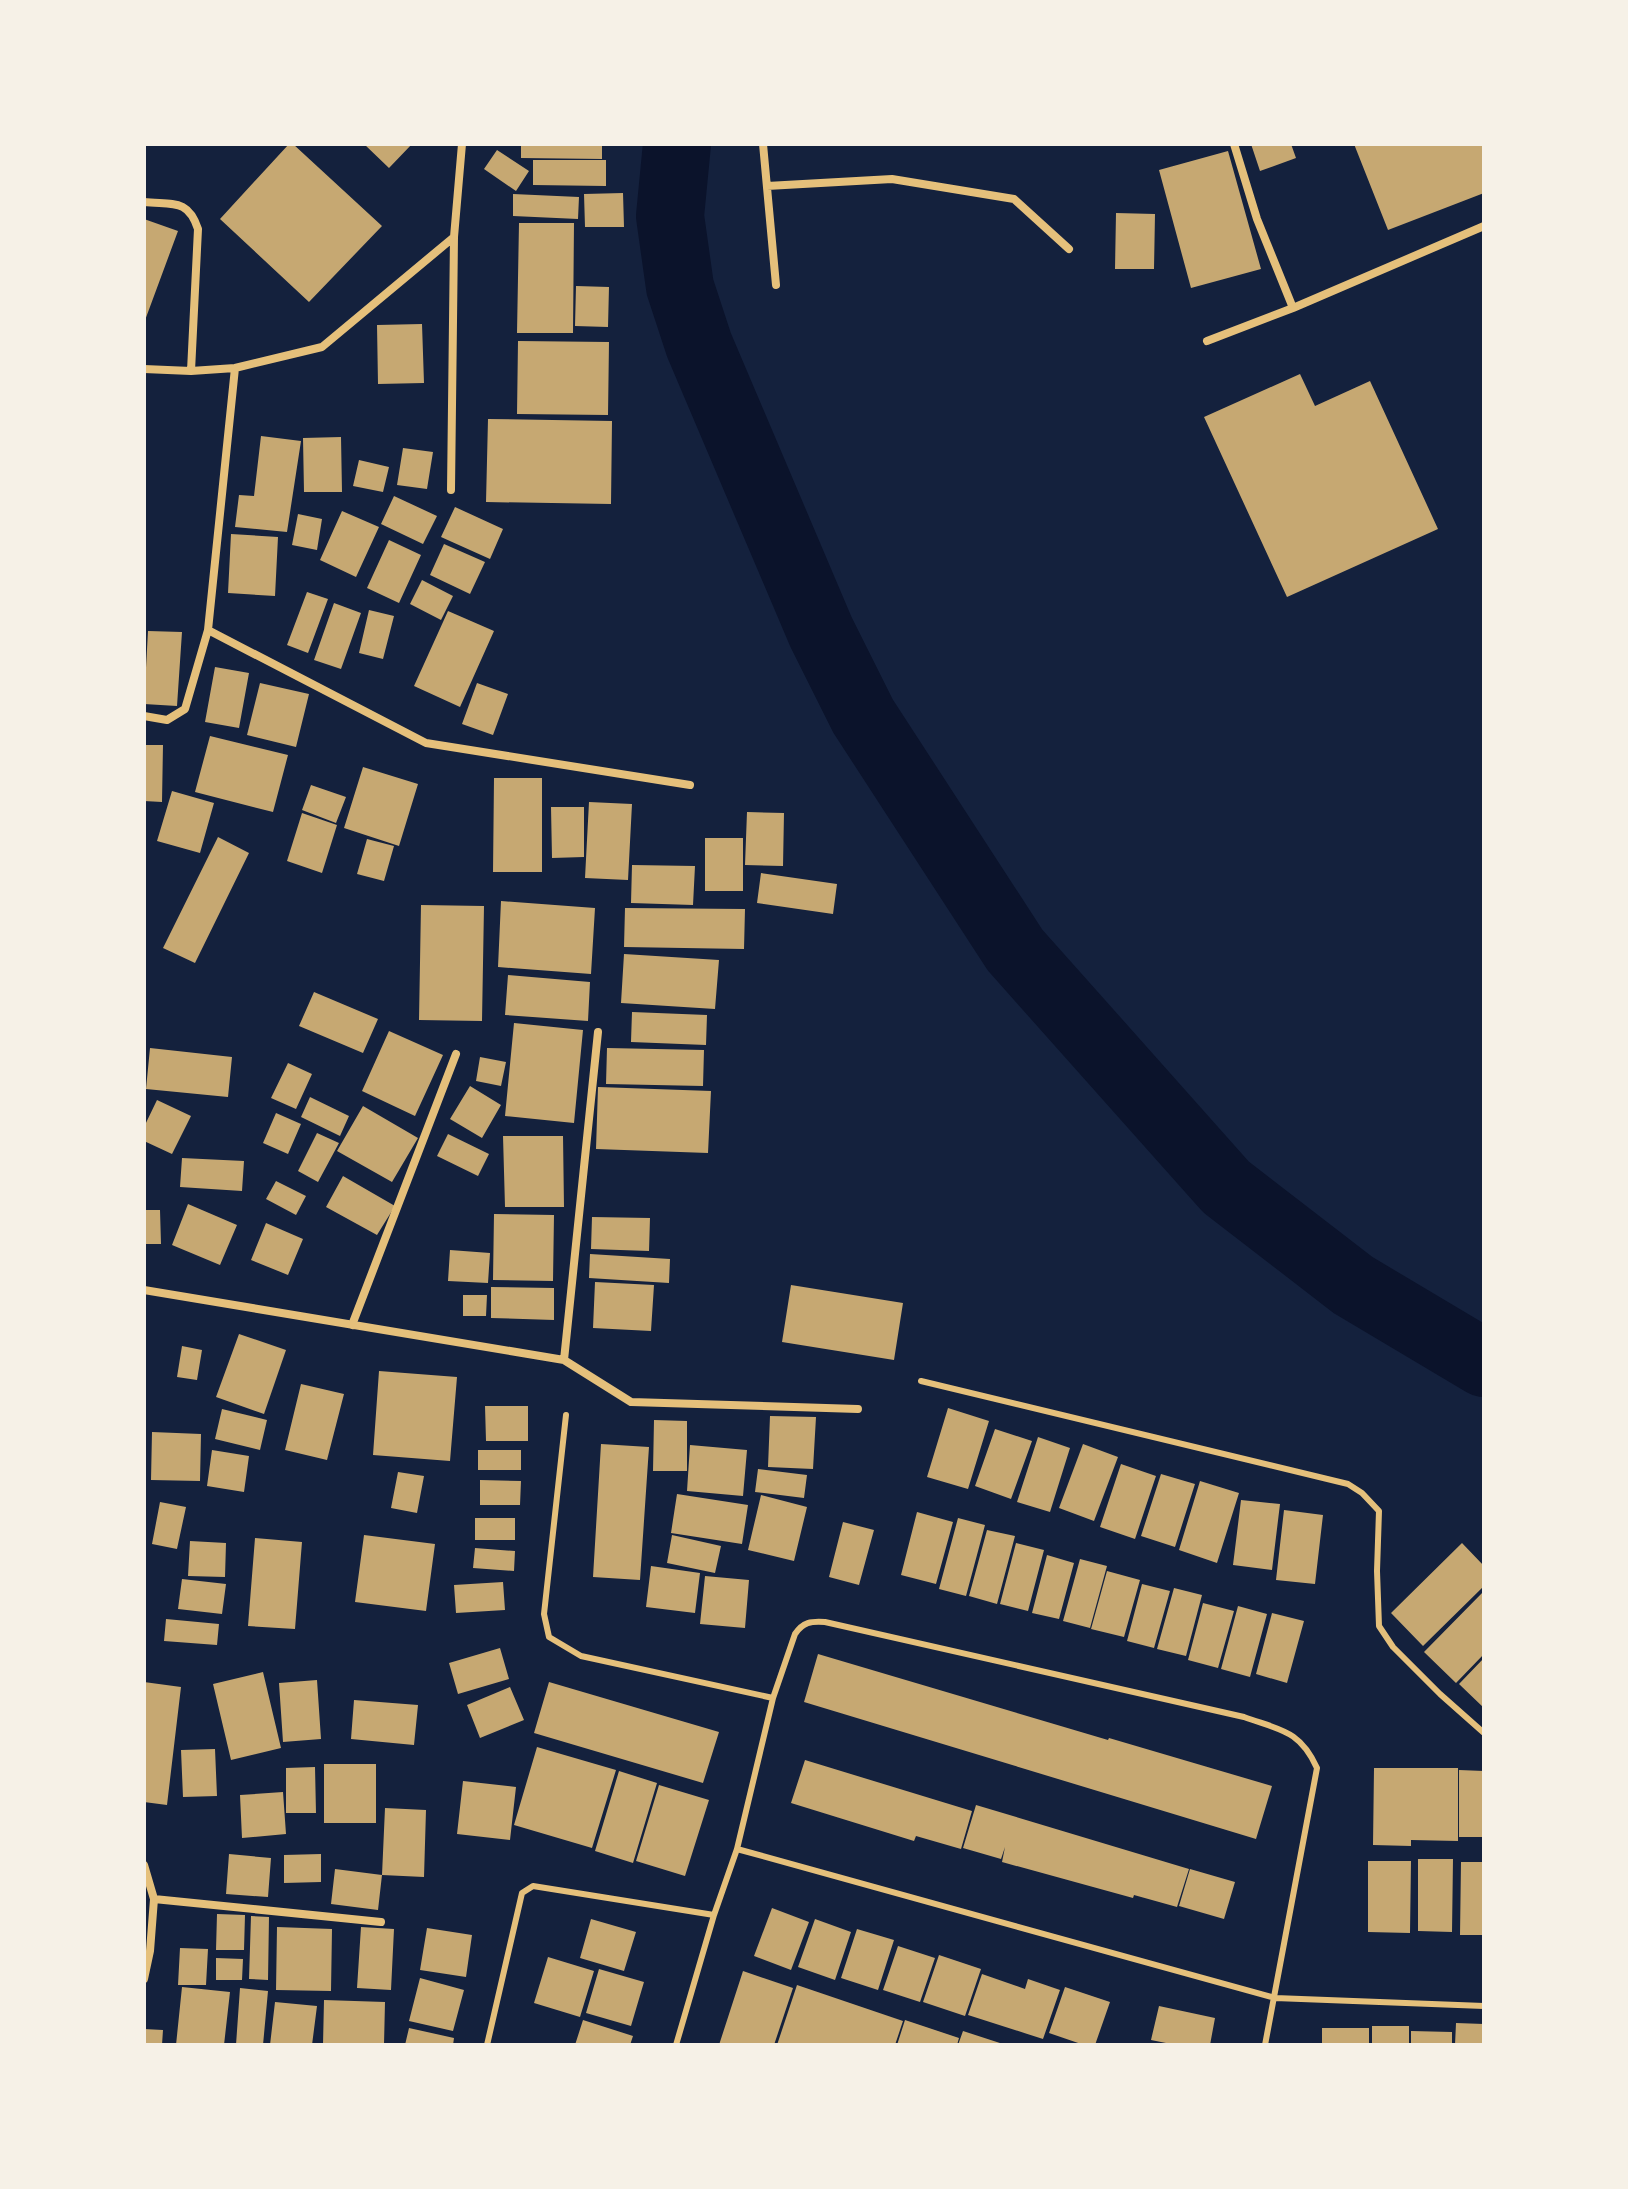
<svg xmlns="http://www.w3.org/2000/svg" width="1628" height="2189" viewBox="0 0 1628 2189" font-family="'Exo 2',sans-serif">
<rect width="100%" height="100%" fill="#14213d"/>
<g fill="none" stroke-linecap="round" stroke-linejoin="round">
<path stroke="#0b132b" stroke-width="68" d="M677,144L670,216L680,287L699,345L821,632L863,716L1015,950L1226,1187L1353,1285L1484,1363"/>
</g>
<path fill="#c6a872" d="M289,144H293L382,226L309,302L220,219Z
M364,144H412L389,168Z
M521,144H602V159L521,158Z
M1251,144H1291L1296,158L1260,171Z
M1354,144H1484V163L1482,164L1484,169V193L1388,230Z
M497,150L529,171L516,191L484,169Z
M1228,151L1261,269L1191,288L1159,170Z
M533,160H606V186L533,185Z
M623,193L624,227H585L584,194Z
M513,194L579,197L578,219L513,216Z
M1116,213L1155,214L1154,269H1115Z
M144,219L178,231L144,323Z
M519,223H574L573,333H517Z
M576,286L609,287L608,327L575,326Z
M422,324L424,383L378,384L377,325Z
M518,341L609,342L608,415L517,414Z
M1300,374L1315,406L1370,381L1438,529L1287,597L1204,417Z
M488,419L612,421L611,504L486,502Z
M261,436L301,441L287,532L235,527L239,495L254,496Z
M341,437L342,492H304L303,438Z
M403,448L433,452L427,489L397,485Z
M359,460L389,467L383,492L353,486Z
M394,496L437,516L423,544L381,524Z
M455,507L503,529L490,559L441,537Z
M342,511L379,527L356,577L320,560Z
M298,514L322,519L317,550L292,545Z
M231,534L278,537L275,596L228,593Z
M389,540L421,555L399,603L367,588Z
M444,544L485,562L470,594L430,575Z
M422,580L453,596L441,620L410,604Z
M307,592L328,599L308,653L287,645Z
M334,603L361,613L341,669L314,660Z
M369,610L394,616L383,659L359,653Z
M448,611L494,631L460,707L414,686Z
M148,631L182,632L177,706L144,704Z
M215,667L249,673L239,728L205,722Z
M260,683L309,694L296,747L247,735Z
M477,683L508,694L493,735L462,724Z
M210,736L288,755L273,812L195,792Z
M144,745H163L162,802L144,801Z
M363,767L418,784L399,846L344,828Z
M494,778H542V872H493Z
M311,785L346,797L336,823L302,810Z
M172,791L214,803L200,853L157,841Z
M589,802L632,804L628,880L585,878Z
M551,807H584V857L552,858Z
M747,812L784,813L783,866L745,865Z
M302,813L337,825L322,873L287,861Z
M218,837L249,853L195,963L163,948Z
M705,838H743V891H705Z
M367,839L394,846L384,881L357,874Z
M632,865L695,866L693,905L631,903Z
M761,873L837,884L833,914L757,903Z
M501,901L595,908L591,974L498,967Z
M421,905L484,906L482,1021L419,1020Z
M625,908L745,909L744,949L624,947Z
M624,954L719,960L715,1009L621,1003Z
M508,975L590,982L588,1021L505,1015Z
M314,992L378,1019L363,1053L299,1026Z
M632,1012L707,1015L706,1045L631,1042Z
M514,1023L583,1030L574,1123L505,1116Z
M389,1031L443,1055L415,1116L362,1091Z
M150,1048L232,1057L228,1097L146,1089Z
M607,1048L704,1050L703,1086L606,1084Z
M480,1057L506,1062L501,1086L476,1081Z
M288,1063L312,1074L296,1109L271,1098Z
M470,1086L501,1105L482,1138L450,1119Z
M598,1087L711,1091L708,1153L596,1149Z
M310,1097L349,1116L340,1136L301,1117Z
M157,1100L191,1116L172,1154L144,1141V1127Z
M363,1106L418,1138L392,1182L337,1151Z
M276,1113L301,1124L288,1154L263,1143Z
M317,1133L339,1143L318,1182L298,1171Z
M448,1134L489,1154L478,1176L437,1156Z
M503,1136H563L564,1207H505Z
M182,1158L244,1161L242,1191L180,1187Z
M343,1176L395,1206L377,1235L326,1207Z
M276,1181L306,1196L296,1215L266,1199Z
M188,1204L237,1225L220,1265L172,1245Z
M144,1210H160L161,1244H144Z
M494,1214L554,1215L553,1281L493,1280Z
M592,1217L650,1218L649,1251L591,1249Z
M266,1223L303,1239L288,1275L251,1260Z
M450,1250L490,1253L488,1283L448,1281Z
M590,1254L670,1259L669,1283L589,1278Z
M595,1282L654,1285L651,1331L593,1328Z
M791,1285L903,1303L894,1360L782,1342Z
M491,1287L554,1288V1320L491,1318Z
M463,1295H487L486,1316H463Z
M239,1334L286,1350L264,1414L216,1397Z
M182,1346L202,1350L197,1380L177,1377Z
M379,1371L457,1377L450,1461L373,1455Z
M301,1384L344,1394L327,1460L285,1450Z
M485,1406H528V1441H486Z
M948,1408L989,1421L968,1489L927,1477Z
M222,1409L267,1420L260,1450L215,1439Z
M770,1416L816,1417L813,1469L768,1467Z
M654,1420L687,1421V1471H653Z
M995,1429L1032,1441L1011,1499L975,1486Z
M152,1432L201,1434L200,1481L151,1480Z
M1038,1437L1070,1448L1050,1512L1017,1502Z
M601,1444L649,1447L640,1580L593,1577Z
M1083,1444L1118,1457L1094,1521L1059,1508Z
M690,1445L747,1450L743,1496L687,1491Z
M212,1450L249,1456L244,1492L207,1486Z
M478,1450H521V1470H478Z
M1121,1464L1156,1476L1135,1539L1100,1527Z
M758,1469L807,1475L804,1498L755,1492Z
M398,1472L424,1476L417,1513L391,1508Z
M1161,1474L1195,1484L1175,1547L1141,1536Z
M480,1480L521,1481L520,1505H480Z
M1200,1481L1239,1493L1217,1563L1179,1550Z
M677,1494L748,1505L742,1544L671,1533Z
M761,1495L807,1507L794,1561L748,1550Z
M1241,1500L1280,1504L1272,1570L1233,1565Z
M160,1502L186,1507L177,1549L152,1544Z
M1284,1510L1323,1515L1315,1584L1276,1580Z
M917,1512L953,1522L936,1584L901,1575Z
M475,1518H515V1540H475Z
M958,1518L985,1525L966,1596L939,1589Z
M843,1522L874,1530L859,1585L829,1577Z
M987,1530L1015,1536L997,1604L969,1596Z
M364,1535L435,1544L426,1611L355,1602Z
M672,1535L721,1546L715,1573L667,1563Z
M255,1538L302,1542L295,1629L248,1626Z
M190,1541L226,1543L225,1577L188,1576Z
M1016,1543L1044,1550L1028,1611L1000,1604Z
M1462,1543L1484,1566V1586L1423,1646L1391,1613Z
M475,1548L515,1551L514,1571L473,1568Z
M1047,1555L1074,1563L1059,1619L1032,1613Z
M1080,1559L1107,1566L1090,1628L1063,1621Z
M651,1566L700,1573L695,1613L646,1607Z
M1107,1571L1140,1580L1124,1637L1091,1629Z
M705,1576L749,1580L745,1628L700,1624Z
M182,1579L226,1584L222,1614L178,1609Z
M503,1582L505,1610L456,1613L454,1585Z
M1142,1584L1170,1591L1154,1648L1127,1641Z
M1174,1588L1202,1595L1186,1656L1157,1649Z
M1484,1591V1654L1456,1683L1424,1652Z
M1203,1603L1234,1611L1218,1668L1188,1660Z
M1238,1606L1267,1614L1250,1677L1221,1669Z
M1272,1613L1304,1621L1287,1683L1256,1674Z
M166,1619L219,1624L217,1645L164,1641Z
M500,1648L509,1679L458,1694L449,1663Z
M818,1654L1108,1740L1109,1738L1272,1786L1256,1839L804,1702Z
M1484,1658V1708L1459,1684Z
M263,1672L281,1748L231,1760L213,1684Z
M317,1680L321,1739L283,1742L279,1683Z
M144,1682L181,1687L167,1805L144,1802Z
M549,1682L719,1732L703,1783L534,1733Z
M510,1687L524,1720L480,1738L467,1705Z
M354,1700L418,1705L414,1745L351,1739Z
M537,1747L616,1770L592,1848L514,1825Z
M215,1749L217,1796L183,1797L181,1750Z
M805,1760L972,1811L961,1849L916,1836L914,1841L791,1803Z
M324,1764H376V1823H324Z
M315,1767L316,1813H286V1768Z
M1374,1768H1458V1841L1411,1840V1846L1373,1845Z
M1459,1770L1484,1771V1837H1459Z
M619,1771L657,1783L633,1863L595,1851Z
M463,1781L516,1787L510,1840L457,1834Z
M659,1785L709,1800L685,1876L636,1861Z
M283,1792L286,1834L242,1838L240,1795Z
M976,1805L1189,1869L1177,1907L1134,1895L1133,1898L1002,1862L1005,1847L1001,1859L963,1848Z
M385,1808L426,1810L424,1877L382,1875Z
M229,1854L271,1858L268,1897L226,1894Z
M321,1854V1882L284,1883V1855Z
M1418,1859H1453L1452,1932L1418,1931Z
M1368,1861H1411L1410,1933L1368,1932Z
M1461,1862H1484V1935H1460Z
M335,1869L382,1875L378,1910L331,1904Z
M1190,1869L1235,1882L1224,1919L1179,1906Z
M772,1908L809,1922L791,1970L754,1956Z
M217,1914L245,1915L244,1950H216Z
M251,1916L269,1917L268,1980L249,1979Z
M591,1919L636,1932L624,1971L580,1958Z
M815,1919L851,1932L835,1980L798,1967Z
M277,1927L332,1929L331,1991L276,1990Z
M361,1927L394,1929L391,1990L357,1988Z
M427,1928L472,1935L466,1977L420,1970Z
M857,1929L894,1940L878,1990L841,1978Z
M898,1946L935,1958L920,2002L883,1990Z
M180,1948L208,1949L206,1985H178Z
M939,1955L981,1969L965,2016L923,2002Z
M548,1957L594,1971L580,2017L534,2003Z
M216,1958L243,1959L242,1980H216Z
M599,1969L644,1982L631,2026L586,2013Z
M743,1971L793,1988L774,2045H719Z
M982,1974L1025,1989L1028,1979L1060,1990L1043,2039L968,2015Z
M420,1978L464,1990L453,2031L409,2021Z
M797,1985L903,2021L895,2045H777Z
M182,1987L230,1992L224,2045H176Z
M1065,1987L1110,2002L1095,2045H1084L1049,2033Z
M240,1988L268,1991L263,2045H236Z
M324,2000L385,2002L384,2045H323Z
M275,2002L317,2006L312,2045H270Z
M1159,2006L1215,2018L1210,2045H1176L1151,2040Z
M583,2020L633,2036L630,2045H575Z
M905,2020L959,2038L957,2045H897Z
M1456,2023L1484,2024V2045H1455Z
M1372,2026H1409V2045H1372Z
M409,2028L454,2038L453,2045H405Z
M1322,2028H1369V2045H1322Z
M144,2029L163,2030L162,2045H144Z
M963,2031L1003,2044L1002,2045H958Z
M1411,2031L1452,2032V2045H1411Z"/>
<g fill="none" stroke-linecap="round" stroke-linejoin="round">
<path stroke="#e5c07b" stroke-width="6" d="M921,1381L1348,1484L1362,1493L1379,1511L1377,1571L1379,1626L1393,1647L1440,1694L1484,1733
M566,1415L544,1614L549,1637L581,1656L773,1698
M737,1849L1275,1998L1484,2006
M487,2045L522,1893L533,1886L714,1915
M676,2045L714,1915L737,1849L773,1698L795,1634C803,1622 811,1621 825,1622L1244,1717C1280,1730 1300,1730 1317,1768L1265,2045"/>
<path stroke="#e5c07b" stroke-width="8" d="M763,144L776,285
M1234,144L1257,219L1293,308
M767,186L892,179L1014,199L1069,249
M144,202C172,205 188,198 198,229L191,371
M1207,341L1293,308L1484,226
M144,369L191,371L235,368L322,347L454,237L462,144
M451,490L454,237
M208,630L426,743L690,785
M144,716L167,720L185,709L208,630L235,368
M144,1290L564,1360L631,1402L858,1409
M352,1325L456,1054
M564,1360L598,1032
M144,1865L154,1899L381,1922
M144,1979L150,1951L154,1899"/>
</g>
<rect width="1628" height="2189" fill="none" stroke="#f6f1e7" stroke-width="292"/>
</svg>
